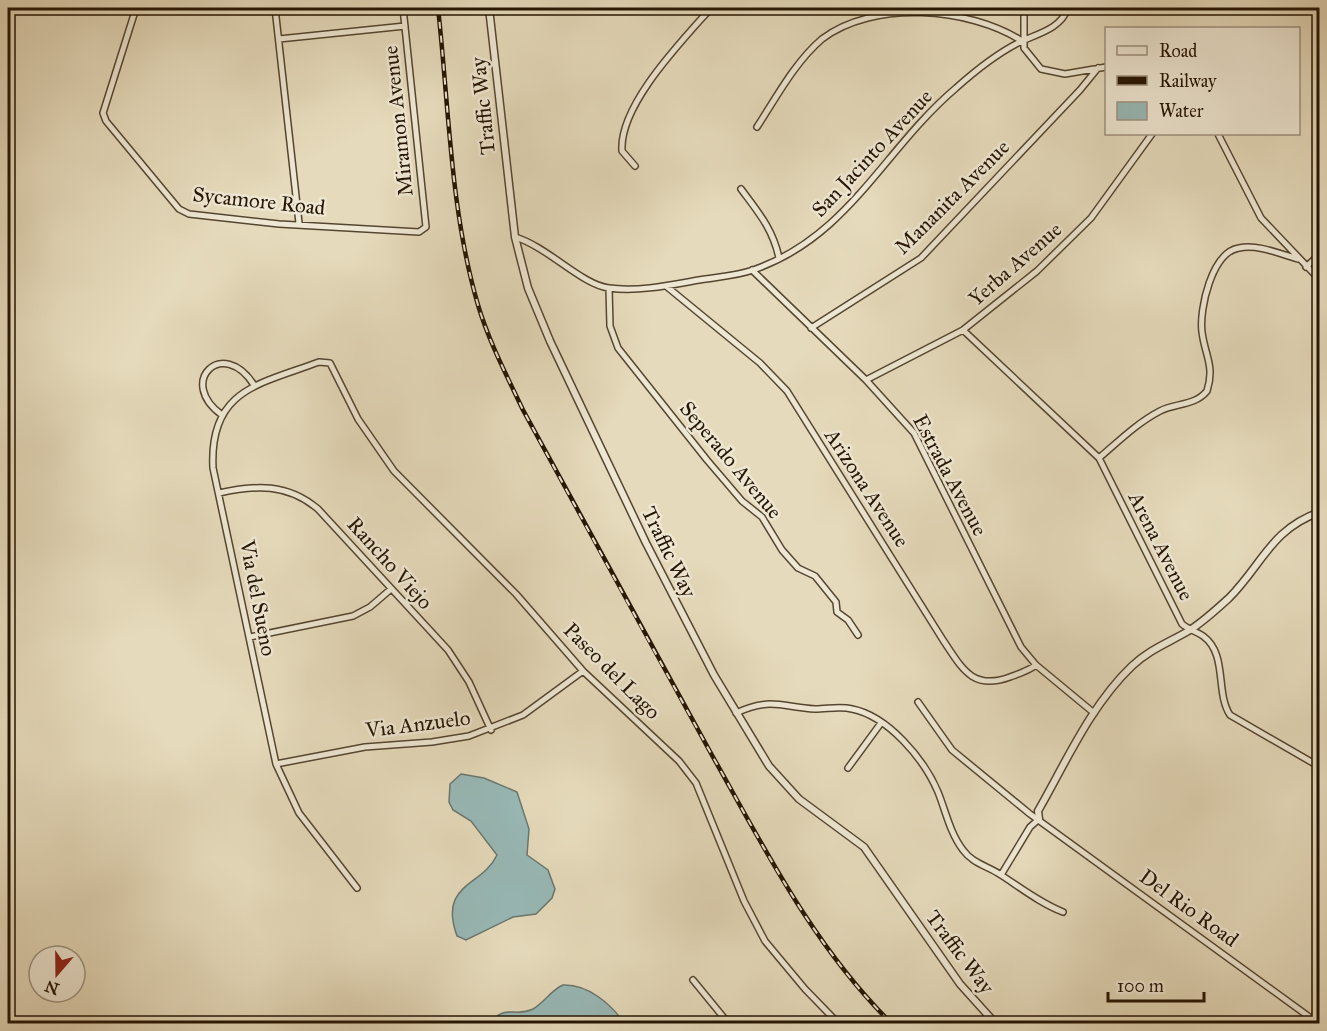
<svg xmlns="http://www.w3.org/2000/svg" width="1327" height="1031" viewBox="0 0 1327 1031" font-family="'IM FELL Great Primer',serif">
<rect width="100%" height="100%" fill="#e5dabb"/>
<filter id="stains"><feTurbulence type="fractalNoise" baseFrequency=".00333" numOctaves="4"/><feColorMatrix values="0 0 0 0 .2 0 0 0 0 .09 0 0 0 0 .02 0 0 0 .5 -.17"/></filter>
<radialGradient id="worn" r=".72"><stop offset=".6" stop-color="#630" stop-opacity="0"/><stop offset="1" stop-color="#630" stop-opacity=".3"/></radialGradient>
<path fill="#98b9b7" stroke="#6a776f" stroke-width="1.5" d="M461,774L484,778L517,792L529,829L527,855L548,870L555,889L552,898L536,914L513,917L466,940L457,936C438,883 482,887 497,855L471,821L453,810L449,802L450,784Z
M563,985C588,984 611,1004 624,1023H489C507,1003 514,1018 533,1009C544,1003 551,990 563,985Z"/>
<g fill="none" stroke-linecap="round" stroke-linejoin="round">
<defs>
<path id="minor" d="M136,8L103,113L106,121L179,209L189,214L279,224L419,232L426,227L403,8
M275,8L299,223
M1024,8V48L1041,69L1065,74L1106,67
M279,39L405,26
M757,127C776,98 795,62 822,39C873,0 969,7 1022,41
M1218,134L1261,218L1320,280
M635,166L622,151C619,105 682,41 711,8
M741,189C758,212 773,229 779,258
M515,237C548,247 582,285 609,288C638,292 671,285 699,280C717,277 736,276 753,270C849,237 883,150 956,88C975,71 999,52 1022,41C1040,33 1061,28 1068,8
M1306,267L1320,254
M752,270L866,380L914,433L1021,647L1036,665L1094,713
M666,286L760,363L787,391L943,640C962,668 972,691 1010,677C1018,674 1028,671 1036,665
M609,288L610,326L618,348L707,460L742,501L762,517L782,550L798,568L815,576L836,602L837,612L848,620L858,635
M811,328L921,258L1080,90L1098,68
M963,330L1099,458L1182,624C1189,630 1196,631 1203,636C1228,654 1215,692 1230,715L1320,767
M866,380L963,330L1037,271L1091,218L1152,134
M222,415C176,382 223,336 254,385
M1099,458C1119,441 1137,423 1160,411C1175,403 1195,406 1207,391C1215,366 1205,356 1202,332C1199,309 1212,252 1239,248C1258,244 1280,254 1298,259
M219,493C256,485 287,483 318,509L448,650L469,682L491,730
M250,637L353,616L370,607L391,589
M918,702L952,750L1030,814L1319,1024
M736,713C770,697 782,707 815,709C828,709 840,706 852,709C888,716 924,759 938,792C946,812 950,833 963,850C973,864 988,866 1001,875C1021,888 1040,903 1063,912
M276,764L365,747L432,742L469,736L523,715L583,671
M848,768L881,723
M1001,875L1030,827L1039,819
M357,888L299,813L276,764L213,468C209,389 260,384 319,362L330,363L358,419L394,471L516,594L583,671L679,761L696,783L744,901L765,941L805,989L839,1024
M693,980L729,1024"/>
<path id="tertiary" d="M489,8L515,237L528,288L550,341L646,543L714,675L769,766L799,799L864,847L960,984L996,1024
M1039,819L1038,811C1066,762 1091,705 1132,666C1150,649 1170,642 1190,630C1204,621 1217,609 1229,598C1262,565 1271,529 1320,512"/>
</defs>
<use href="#minor" stroke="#554631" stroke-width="8"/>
<use href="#tertiary" stroke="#554631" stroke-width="9"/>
<use href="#minor" stroke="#eee7d3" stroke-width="5"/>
<use href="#tertiary" stroke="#eee7d3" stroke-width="6"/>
<defs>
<path id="rail" d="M438,8C449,106 450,210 478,305C489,342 507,376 523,410C586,526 649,642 713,757C766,851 814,947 892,1024"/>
</defs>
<use href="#rail" stroke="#251503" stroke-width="4.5"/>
<use href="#rail" stroke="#eee7d3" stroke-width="2" stroke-dasharray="7" stroke-linecap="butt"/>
</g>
<g text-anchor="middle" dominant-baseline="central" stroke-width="5" stroke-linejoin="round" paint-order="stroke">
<g font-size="21" fill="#251503" stroke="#eee7d3">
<text transform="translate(483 106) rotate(-96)">Traffic Way</text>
<text transform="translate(398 121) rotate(-96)">Miramon Avenue</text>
<text transform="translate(872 153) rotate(-47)">San Jacinto Avenue</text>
<text transform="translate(952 197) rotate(-45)">Mananita Avenue</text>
<text transform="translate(259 201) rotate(6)">Sycamore Road</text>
<text transform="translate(1015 264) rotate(-41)">Yerba Avenue</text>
<text transform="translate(731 460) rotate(50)">Seperado Avenue</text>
<text transform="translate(950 475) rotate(62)">Estrada Avenue</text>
<text transform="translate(867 488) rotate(57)">Arizona Avenue</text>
<text transform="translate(1161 546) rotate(63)">Arena Avenue</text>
<text transform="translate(669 552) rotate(64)">Traffic Way</text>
<text transform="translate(390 563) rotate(48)">Rancho Viejo</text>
<text transform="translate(258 598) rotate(79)">Via del Sueno</text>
<text transform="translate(612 671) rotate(45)">Paseo del Lago</text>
<text transform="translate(418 724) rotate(-7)">Via Anzuelo</text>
<text transform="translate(1189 908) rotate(36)">Del Rio Road</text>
<text transform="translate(960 952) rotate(53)">Traffic Way</text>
</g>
</g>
<rect width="1327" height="1031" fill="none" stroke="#e5dabb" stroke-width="30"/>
<rect x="9" y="9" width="1309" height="1013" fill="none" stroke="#251503" stroke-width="3"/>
<rect x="15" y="15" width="1297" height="1001" fill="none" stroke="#251503" stroke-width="1.5"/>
<rect x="1105" y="27" width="195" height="108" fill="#eee7d3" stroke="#9e9380" stroke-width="1.5"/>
<rect x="1117" y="46" width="30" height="9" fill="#eee7d3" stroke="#9e9380" stroke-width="1.5"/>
<text x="1159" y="57" font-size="18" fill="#251503">Road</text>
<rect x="1117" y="76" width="30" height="9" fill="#251503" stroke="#9e9380" stroke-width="1.5"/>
<text x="1159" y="87" font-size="18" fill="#251503">Railway</text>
<rect x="1117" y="102" width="30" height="18" fill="#98b9b7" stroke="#9e9380" stroke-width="1.5"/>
<text x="1159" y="117" font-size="18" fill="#251503">Water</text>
<g transform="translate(57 974) rotate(200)"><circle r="28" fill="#eee7d3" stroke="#9e9380" stroke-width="1.5"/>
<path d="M0-4.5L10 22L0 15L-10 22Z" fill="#8f2418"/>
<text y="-9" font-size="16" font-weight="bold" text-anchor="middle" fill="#251503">N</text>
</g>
<path d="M1108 992v9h96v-9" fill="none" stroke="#251503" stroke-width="3"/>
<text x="1117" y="992" font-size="18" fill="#251503" stroke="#eee7d3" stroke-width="4.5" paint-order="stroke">100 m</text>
<rect width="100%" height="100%" filter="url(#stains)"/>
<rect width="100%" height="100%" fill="url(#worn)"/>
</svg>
